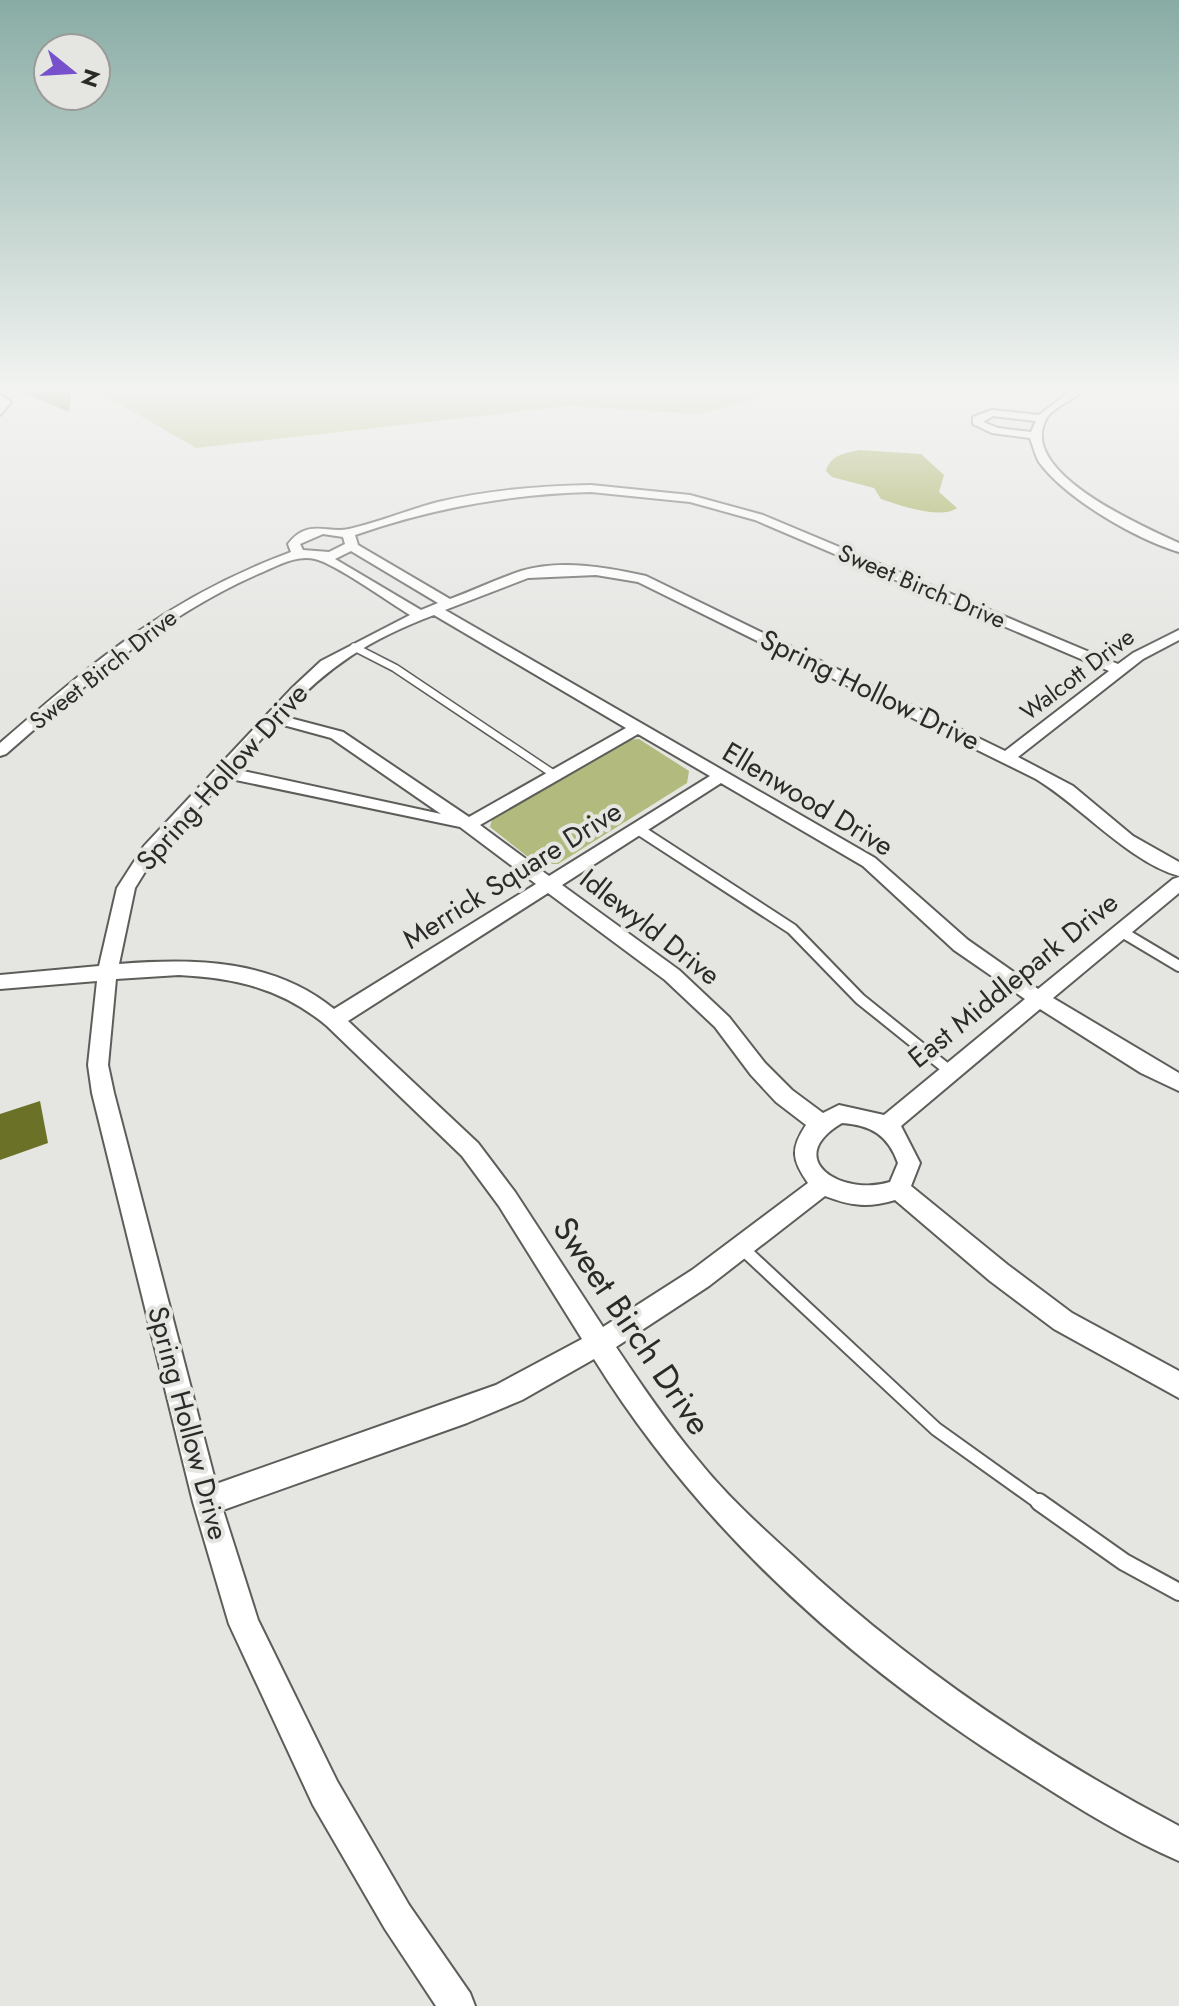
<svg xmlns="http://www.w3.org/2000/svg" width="1179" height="2006" viewBox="0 0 1179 2006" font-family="Jost,sans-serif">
<rect width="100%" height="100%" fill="#e5e6e2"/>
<path fill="#b3ba7d" d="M97,391H784L698,414L569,406L196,448Z
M639,739L689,771L687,783L558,864H537L490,827L493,816L621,740Z"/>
<path fill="#98a13f" d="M860,450L921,454L944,475L939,492L957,508C941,520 899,505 881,499L874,488L832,477L826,471C830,455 845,453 860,450Z"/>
<path fill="#6b7127" d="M20,391H71L69,412Z
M40,1101L48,1143L0,1160V1114Z"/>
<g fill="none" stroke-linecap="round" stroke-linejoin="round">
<defs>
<path id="lane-far3" d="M354,647L395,668L555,775"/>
<path id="lane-far2" d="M638,829L792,929L860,999L951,1072
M1122,932L1179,966"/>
<path id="lane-far1" d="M743,1249L936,1429L1041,1504"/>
<path id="lane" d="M1039,1502L1124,1562L1179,1592"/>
<path id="street" d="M1071,391H1083C1073,400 1056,406 1048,416C1012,470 1142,526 1179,543V552C1136,539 1066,499 1039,462C1035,455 1033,446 1030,438L992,433L973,424V417L992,410L1039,415ZM993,416L1036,421L1031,432L998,428L983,422Z
M0,394L11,402L0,415Z
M591,485L690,495L763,515L1118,664L1133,653L1179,630V640L1143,659L1018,757L1073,786L1133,836L1179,862V876C1129,862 1081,806 1036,779L638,582L596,575L528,578L445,610L875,858L968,940L1038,989L1173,879L1179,877V893L1053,998L1179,1073V1091L1141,1073L1040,1009L901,1126L920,1163L911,1186L1008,1265L1072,1313L1179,1371V1398L1054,1329L990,1281L895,1200C868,1208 851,1206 825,1196L709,1286L616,1347C642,1386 668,1424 698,1460C726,1495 759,1525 792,1555C908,1664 1038,1752 1179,1826V1861C1128,1839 1078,1808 1031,1778C859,1671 702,1533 594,1359L522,1400L467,1423L223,1510L258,1620L337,1781L409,1905L470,1993L475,2006H436L385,1929L313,1805L229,1624L193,1502L92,1093L88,1065L97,981L0,989V975L99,966L117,888L144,846L291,689L321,661L410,615C390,603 334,563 315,559C296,554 275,567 258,574C160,617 85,685 6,754L0,756V743C97,659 168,598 291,552L288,544C308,518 327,534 349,529C379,522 408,510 438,502C488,490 539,486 591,485ZM591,492L690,502L755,520L1109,671L1005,751L646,576C607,567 560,559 521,571C497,579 474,590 450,599L358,545L355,535C433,508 509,494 591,492ZM323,534L343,537L345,544L329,552L303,550L300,544ZM351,551L438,603L421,610L335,559ZM434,615L626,728L469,817L343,732L282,716C328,666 370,639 434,615ZM276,723L331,738L441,814L234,769ZM638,734L710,776L549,876L480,825ZM226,778L460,827L536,884L334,1009C273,959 194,958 119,964L135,888L156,854ZM721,783L863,866L954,950L1025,999L884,1115L839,1105L823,1113L792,1090L765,1063L729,1017L679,970L562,885ZM548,893L665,980L715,1027L751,1075L776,1102L806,1125C790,1149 792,1160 808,1183L692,1270L603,1327L515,1192L478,1143L348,1021ZM179,975C237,978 283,989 327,1026L462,1156L499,1206L582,1339L496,1385L216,1484L114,1093L108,1065L116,979ZM842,1123C871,1125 888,1135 898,1163L890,1182C842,1197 781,1159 842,1123Z"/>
</defs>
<use href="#lane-far3" stroke="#5d5e5a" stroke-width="10"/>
<use href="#lane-far2" stroke="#5d5e5a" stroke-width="14"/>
<use href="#lane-far1" stroke="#5d5e5a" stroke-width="16"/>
<use href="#lane" stroke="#5d5e5a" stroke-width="20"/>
<use href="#street" stroke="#5d5e5a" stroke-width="4"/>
<use href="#lane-far3" stroke="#fff" stroke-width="7"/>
<use href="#lane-far2" stroke="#fff" stroke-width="10"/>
<use href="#lane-far1" stroke="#fff" stroke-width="12"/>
<use href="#lane" stroke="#fff" stroke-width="16"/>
<use href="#street" fill="#fff" fill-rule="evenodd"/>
</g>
<linearGradient id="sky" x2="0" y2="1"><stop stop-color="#88aca4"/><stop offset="0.58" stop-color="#f3f4f2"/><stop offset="1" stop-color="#f3f4f2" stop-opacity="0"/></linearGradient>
<rect width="1179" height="672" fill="url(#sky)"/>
<g text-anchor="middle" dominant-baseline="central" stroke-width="8" stroke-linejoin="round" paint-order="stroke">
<g font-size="24" fill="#2a2b29" stroke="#e5e6e2">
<text transform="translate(922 586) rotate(23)">Sweet Birch Drive</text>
<text transform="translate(103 669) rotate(-38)">Sweet Birch Drive</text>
<text transform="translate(1077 674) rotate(-37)">Walcott Drive</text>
</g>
<g font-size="28" fill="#2a2b29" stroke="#e5e6e2">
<text transform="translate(870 690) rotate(26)">Spring Hollow Drive</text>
<text transform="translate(222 777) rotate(-48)">Spring Hollow Drive</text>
<text transform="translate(808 799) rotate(31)">Ellenwood Drive</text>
<text transform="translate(512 875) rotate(-32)">Merrick Square Drive</text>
<text transform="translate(650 927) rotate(38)">Idlewyld Drive</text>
<text transform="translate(1013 980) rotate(-39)">East Middlepark Drive</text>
<text transform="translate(188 1423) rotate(75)">Spring Hollow Drive</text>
</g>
<g font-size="34" fill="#2a2b29" stroke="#e5e6e2">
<text transform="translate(632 1326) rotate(56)">Sweet Birch Drive</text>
</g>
</g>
<g transform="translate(72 72) rotate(108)"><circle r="38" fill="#e5e6e2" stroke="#9a9b98" stroke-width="2"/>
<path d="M0-6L14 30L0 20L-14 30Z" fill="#7751cb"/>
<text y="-12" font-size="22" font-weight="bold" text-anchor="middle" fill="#2a2b29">N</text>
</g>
</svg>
